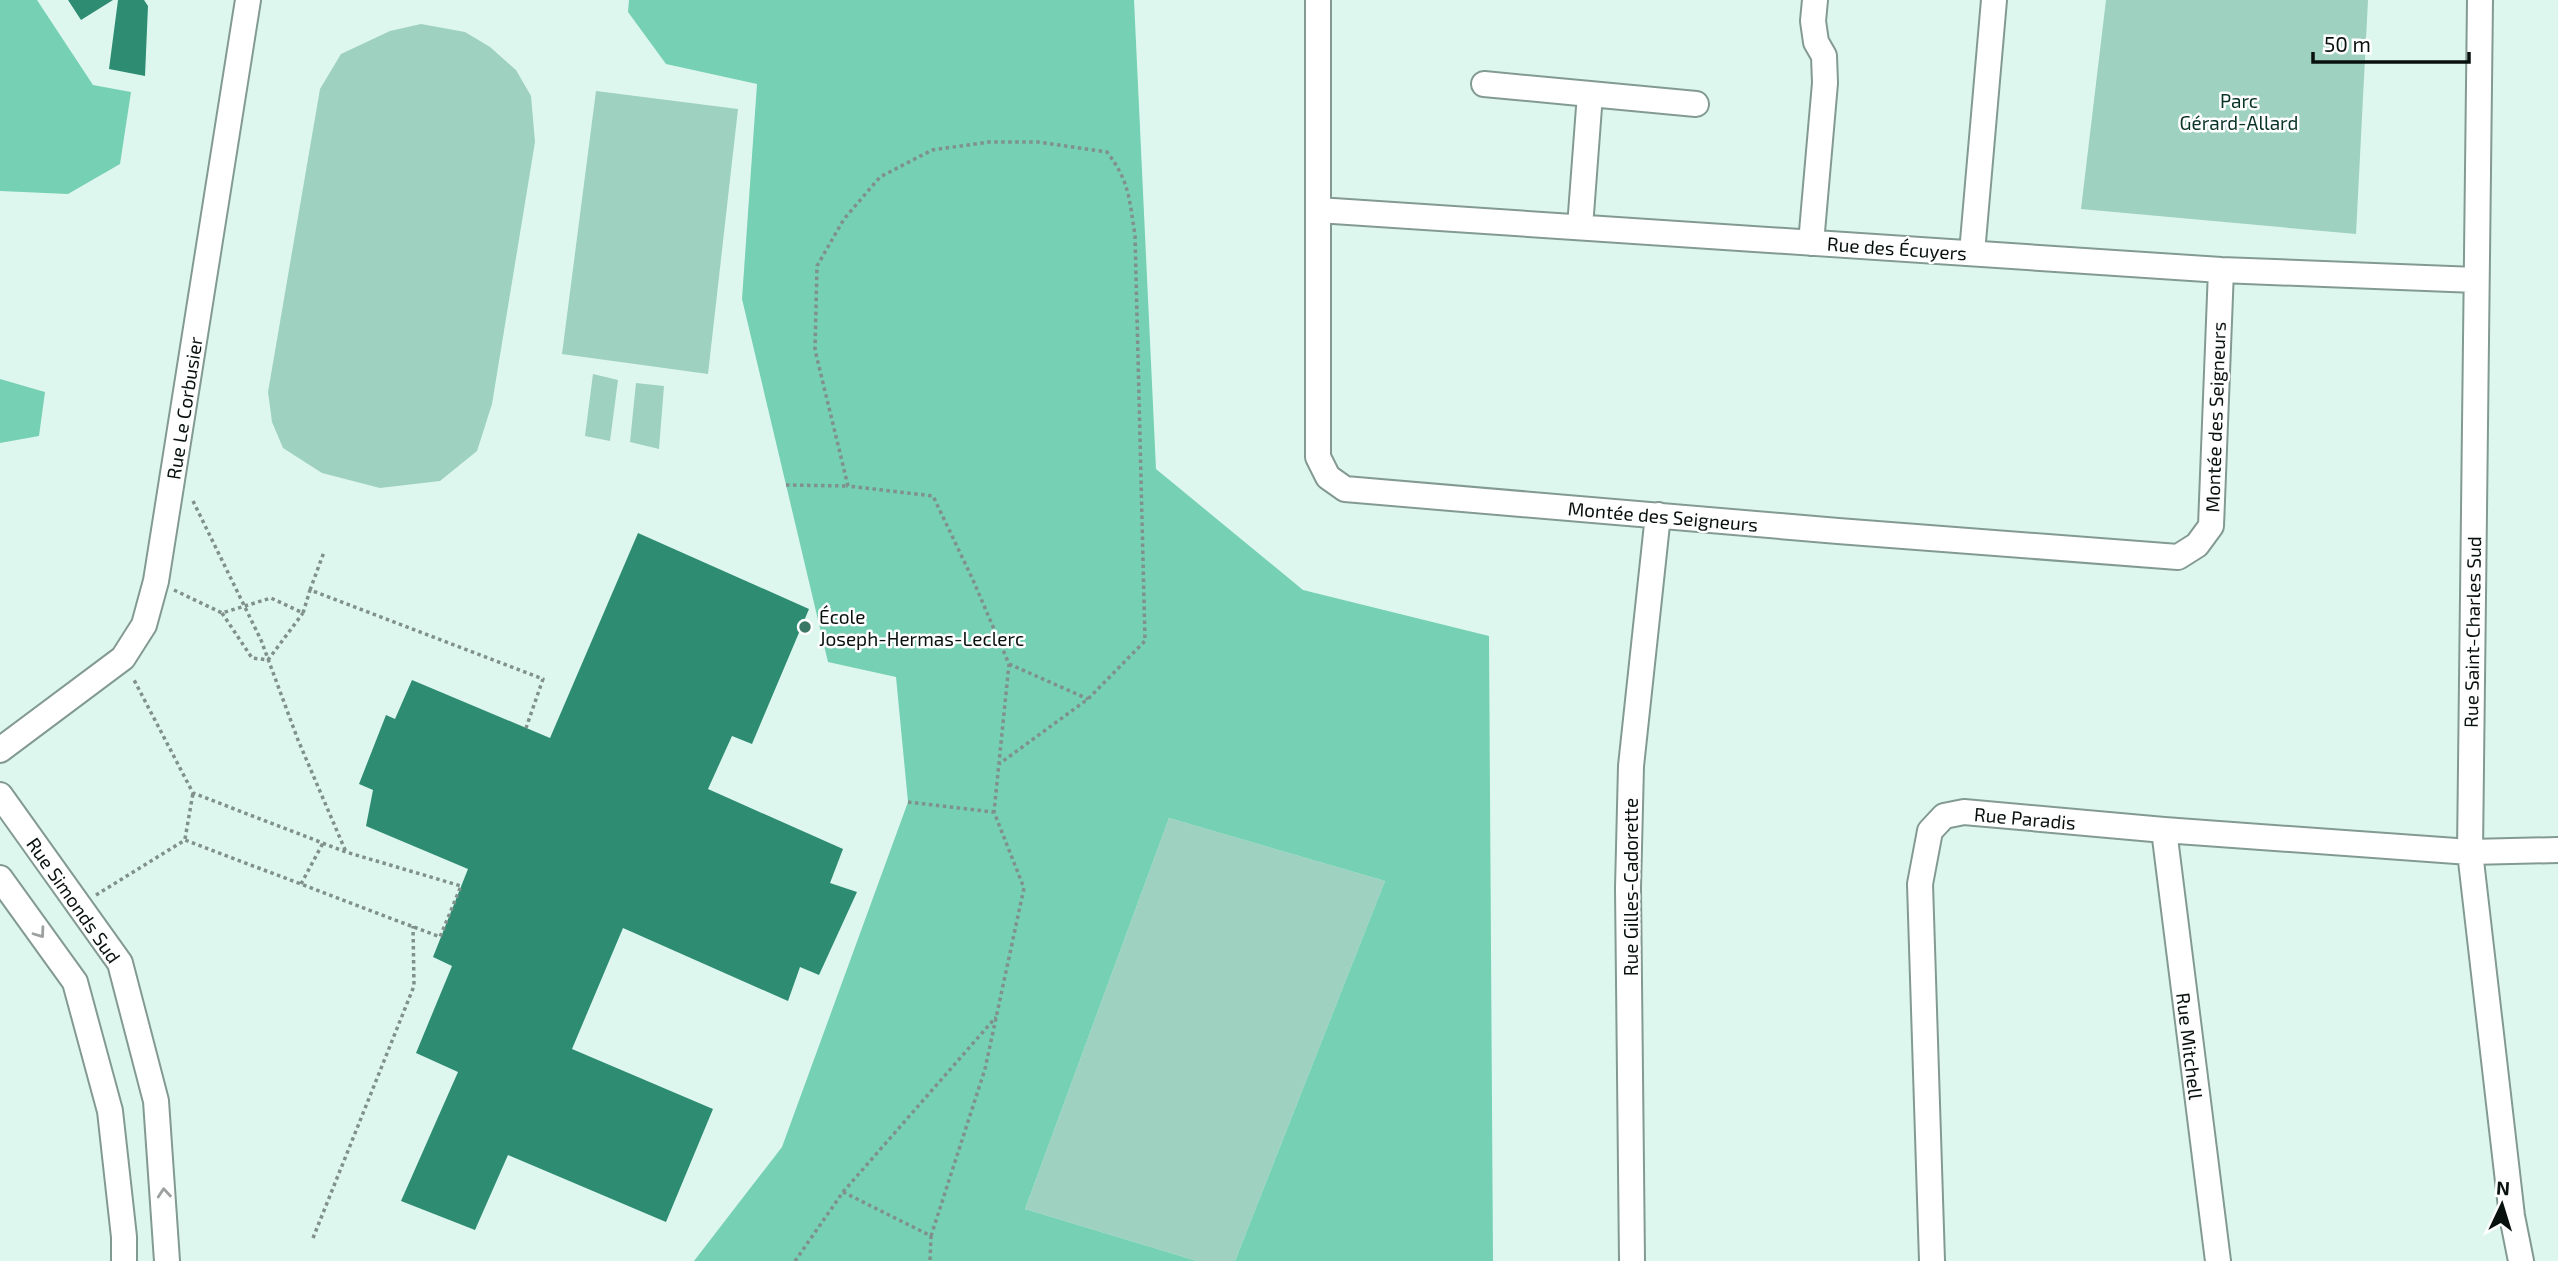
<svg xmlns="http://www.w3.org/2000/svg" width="2558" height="1261" viewBox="0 0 2558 1261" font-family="'Exo 2',sans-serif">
<rect width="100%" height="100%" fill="#def7ee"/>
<path fill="#9ed1bf" d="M2106,0H2368L2356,234L2081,209Z
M421,24L465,32L490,47L516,70L531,96L535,142L492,404L477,451L440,481L380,488L322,473L283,448L272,422L268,392L320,89L341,54L390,31Z
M596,91L738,109L708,374L562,354Z
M593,374L618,380L610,441L585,436Z
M636,383L664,386L659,449L630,442Z
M1169,818L1385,881L1235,1261H1197L1025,1209Z"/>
<path fill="#76d0b3" d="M0,0H37L93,85L131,92L120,164L68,194L0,191Z
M629,0H1134L1156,469L1303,590L1489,636L1493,1261H1235L1385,881L1169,818L1025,1209L1197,1261H694L782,1147L908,802L896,677L828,662L742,299L757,84L666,64L628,12Z
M0,379L45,392L39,436L0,443Z"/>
<path fill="#2e8c72" d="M68,0H113L81,20Z
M118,0H144L148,6L145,76L109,69Z
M638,533L809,609L752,744L732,736L708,789L843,849L830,883L857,892L819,975L800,967L788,1001L623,928L572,1049L713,1109L666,1222L508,1155L475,1230L401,1201L458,1072L416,1053L452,966L433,957L468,869L366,826L373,790L359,784L386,715L395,719L412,680L550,738Z"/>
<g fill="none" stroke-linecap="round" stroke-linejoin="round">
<defs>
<path id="minor" d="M1318,0V457L1328,477L1345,489L1838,531L2178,557L2197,545L2211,526L2221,270
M2480,0L2470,852L2512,1216L2521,1261
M1484,84L1590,94L1580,227
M1590,94L1696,104
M1318,210L2221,270L2476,280
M1811,243L1825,83L1824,56L1816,42L1813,21L1815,0
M1972,253L1994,0
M0,750L123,658L144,625L156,581L248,0
M0,795L120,963L156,1101L167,1261
M2164,830L2218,1261
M0,878L75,982L110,1111L124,1237V1261
M1632,1261L1628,888L1631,766L1658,515
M1932,1261L1920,884L1930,831L1944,816L1964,812L2164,830L2470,852L2558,850"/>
</defs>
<use href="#minor" stroke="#839a91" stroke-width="28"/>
<path stroke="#7f918a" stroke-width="3.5" stroke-dasharray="3.5 3.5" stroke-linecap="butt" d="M786,485L847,486
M193,501L261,640L298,740L346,852
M174,590L222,613L271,598L303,613L310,590L543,679L526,728
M310,590L324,552
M222,613L252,658L268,660L303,613
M1009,664L1088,699
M908,802L993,812
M185,839L193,793
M301,884L323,843
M96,895L185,840L440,937L461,886L346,852L193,793L133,678
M843,1192L996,1017
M931,1236L985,1069L1024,888L994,812L1009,664L973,580L933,496L848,486L815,350L817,266L844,219L880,177L932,150L989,142H1038L1107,152C1130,182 1129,199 1135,235L1145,641L1088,699L999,764
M313,1238L414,986L413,926
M795,1261L843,1192L931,1236L930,1261"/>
<use href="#minor" stroke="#fff" stroke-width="24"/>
</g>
<defs><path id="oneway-chevron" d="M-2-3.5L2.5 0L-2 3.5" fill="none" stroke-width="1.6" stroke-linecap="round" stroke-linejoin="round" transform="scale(1.75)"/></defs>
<g stroke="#9ca09f">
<use href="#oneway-chevron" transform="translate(40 933) rotate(54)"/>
<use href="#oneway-chevron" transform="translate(164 1193) rotate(-95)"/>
</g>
<circle fill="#3a7865" stroke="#fefefe" stroke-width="2.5" cx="805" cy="627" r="7"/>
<g text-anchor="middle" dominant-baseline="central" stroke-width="5" stroke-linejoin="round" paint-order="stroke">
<g font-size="19" fill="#083327" stroke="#fefefe">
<text x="2239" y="100">Parc<tspan x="2239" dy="22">Gérard-Allard</tspan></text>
</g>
<g font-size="19" fill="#08110e" stroke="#fefefe">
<text transform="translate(1897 248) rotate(4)">Rue des Écuyers</text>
<text transform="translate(184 408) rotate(-81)">Rue Le Corbusier</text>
<text transform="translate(2215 417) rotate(-88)">Montée des Seigneurs</text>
<text transform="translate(1663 516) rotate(5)">Montée des Seigneurs</text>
<text transform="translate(2472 632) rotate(-89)">Rue Saint-Charles Sud</text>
<text transform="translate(2025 818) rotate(5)">Rue Paradis</text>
<text transform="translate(1630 887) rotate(-90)">Rue Gilles-Cadorette</text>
<text transform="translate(74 900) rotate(55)">Rue Simonds Sud</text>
<text transform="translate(2190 1046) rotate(83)">Rue Mitchell</text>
</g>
<g font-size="19" fill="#08110e" stroke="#fefefe" text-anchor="start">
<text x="819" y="616">École<tspan x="819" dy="22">Joseph-Hermas-Leclerc</tspan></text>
</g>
</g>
<g transform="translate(2502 1205) rotate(4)" stroke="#fefefe" stroke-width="5" paint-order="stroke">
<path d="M0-5L12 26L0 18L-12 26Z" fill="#08110e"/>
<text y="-10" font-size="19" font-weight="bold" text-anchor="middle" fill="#08110e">N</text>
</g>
<path d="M2313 52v10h156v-10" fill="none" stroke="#08110e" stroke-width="3.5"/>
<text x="2324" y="52" font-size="21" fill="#08110e" stroke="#fefefe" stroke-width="5" paint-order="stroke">50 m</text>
</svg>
